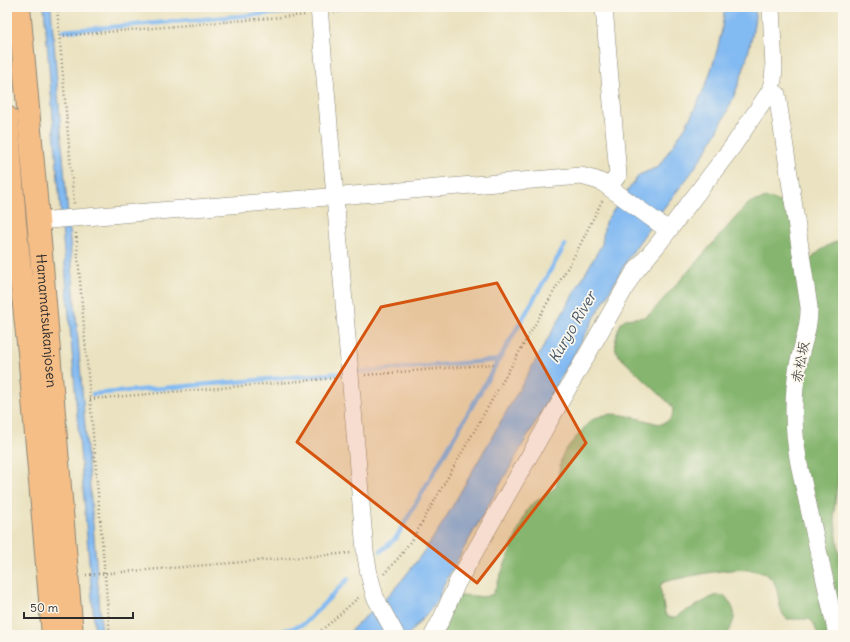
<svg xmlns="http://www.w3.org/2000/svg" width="850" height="642" viewBox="0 0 850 642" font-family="Delius,'Klee One',sans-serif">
<rect width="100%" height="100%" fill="#fbf7ec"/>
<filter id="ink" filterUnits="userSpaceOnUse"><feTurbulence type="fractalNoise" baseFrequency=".025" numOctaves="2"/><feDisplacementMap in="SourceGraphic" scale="8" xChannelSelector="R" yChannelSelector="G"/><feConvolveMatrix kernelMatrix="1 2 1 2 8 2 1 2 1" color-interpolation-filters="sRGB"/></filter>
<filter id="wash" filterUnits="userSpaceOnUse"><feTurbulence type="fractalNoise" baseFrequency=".012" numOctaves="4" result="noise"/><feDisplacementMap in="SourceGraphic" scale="16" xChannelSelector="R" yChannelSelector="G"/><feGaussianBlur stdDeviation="0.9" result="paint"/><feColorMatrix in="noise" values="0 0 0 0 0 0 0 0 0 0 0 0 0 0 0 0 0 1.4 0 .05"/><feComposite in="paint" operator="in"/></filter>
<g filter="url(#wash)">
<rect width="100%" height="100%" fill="#eae2c0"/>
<path fill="#85b56e" stroke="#58704c" d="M767,198C776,200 782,202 788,209L807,263C819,251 826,244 843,240V463L839,469L834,513L843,583V612L838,613L823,602L821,601L819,603L826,614L832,635H818L814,624L809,619H787C777,611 780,593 774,582C760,557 690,577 667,581L662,583L660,587L665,613L667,616L671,618L675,617L712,597L719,595L725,596C738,612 736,618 727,635H438L456,598C470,591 479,601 493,594L526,512L531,505L556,487C559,477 559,466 562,456C566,448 573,441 579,434C584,428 588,422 594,419C615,407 641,421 661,424C670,421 673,418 673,409L670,404L619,356C618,354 617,352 616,350C614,342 618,323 625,319L645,317L651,313L746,206L751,202Z"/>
<path fill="#82baf2" stroke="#56728e" d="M44,7H51L102,635H95Z
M725,7H756C751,63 729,117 698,163C688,179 674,194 663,209C651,225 640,241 629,257L446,580L440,592V596L430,610L408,635H348C357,621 374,611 386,598C408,575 427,548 444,521L602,244L605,222L639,175L658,167L686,126L697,104L707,82L715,58L721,34Z"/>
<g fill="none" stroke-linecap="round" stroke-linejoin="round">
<path stroke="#82baf2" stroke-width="4.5" d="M327,9L347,7
M63,31L312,10
M358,372L499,360
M93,394L342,373
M381,551L396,538L565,245
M268,635L290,629L304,624L348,579"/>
</g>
</g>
<g filter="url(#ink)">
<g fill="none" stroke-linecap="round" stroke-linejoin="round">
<defs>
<path id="minor" d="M319,7L365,551L369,574L375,597L396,635
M604,7L618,175L609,187
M770,91L777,94L809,307C810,327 802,345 798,365C792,398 793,431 799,464L837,635
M38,221L581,176L596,180L603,183L668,230
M433,635L442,618L457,583L633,274L659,243L733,146L770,91L773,80L774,68L771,7"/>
<g id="primary">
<path id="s1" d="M19,7L41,253L72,635"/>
<path d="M7,117L15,223L29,352L53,635"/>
</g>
</defs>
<use href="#minor" stroke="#8a8676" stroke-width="18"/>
<use href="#primary" stroke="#8a8676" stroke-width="24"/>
<path stroke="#8a8676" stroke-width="2.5" stroke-dasharray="1 3" stroke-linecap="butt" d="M57,7L74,204
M334,12L397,7
M60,36L305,15
M76,233L110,635
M365,375L494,364
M90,399L336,378
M384,574L401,555L416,533L577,251L602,201
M86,575L351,553
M315,635L329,624L360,596"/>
<use href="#minor" stroke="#fff" stroke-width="17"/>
<use href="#primary" stroke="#f6be87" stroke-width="22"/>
</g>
</g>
<path fill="#d5540f" fill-opacity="0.2" stroke="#d5540f" stroke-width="3" stroke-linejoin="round" d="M497,283L586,443L477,583L297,442L381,307Z"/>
<g text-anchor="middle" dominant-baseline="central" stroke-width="3.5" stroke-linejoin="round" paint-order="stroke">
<g font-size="14" fill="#2b2b2b" stroke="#fbf7ec">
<text stroke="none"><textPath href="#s1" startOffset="315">Hamamatsukanjosen</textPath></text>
<text transform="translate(800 362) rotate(-79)">赤松坂</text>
</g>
<g font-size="15" font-style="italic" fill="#455667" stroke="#fbf7ec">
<text transform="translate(572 327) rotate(-60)">Kuryo River</text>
</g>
</g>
<rect width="850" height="642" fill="none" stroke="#fbf7ec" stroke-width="24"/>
<path d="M24 612v6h109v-6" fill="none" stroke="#2b2b2b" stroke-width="2"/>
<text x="30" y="612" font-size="12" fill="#2b2b2b" stroke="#fbf7ec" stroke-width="3" paint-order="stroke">50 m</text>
</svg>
